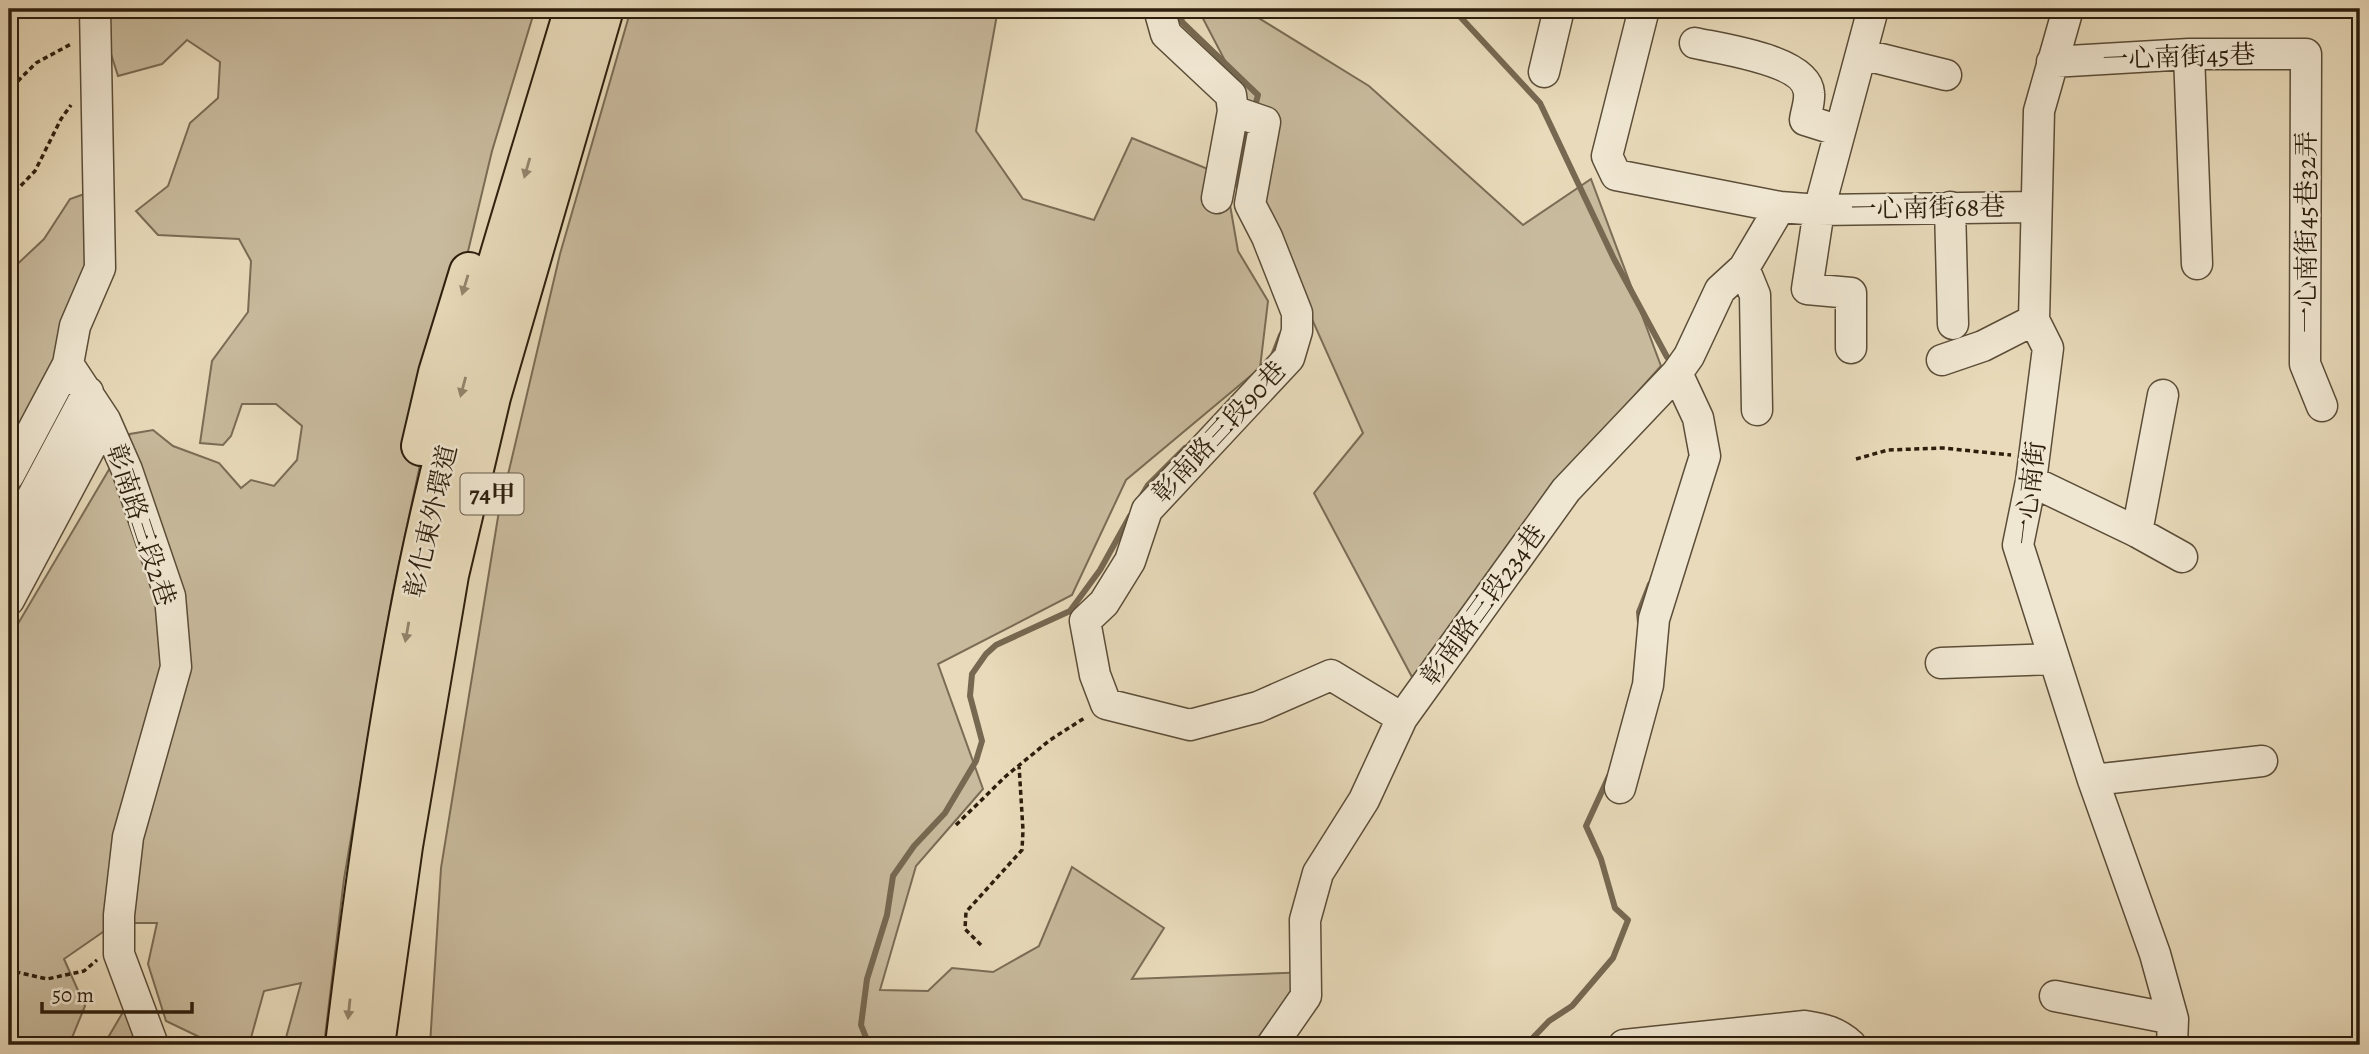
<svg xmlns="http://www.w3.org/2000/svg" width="2369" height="1054" viewBox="0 0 2369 1054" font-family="Alegreya,'Noto Serif TC',serif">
<rect width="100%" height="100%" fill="#e8daba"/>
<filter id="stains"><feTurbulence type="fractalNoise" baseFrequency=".00286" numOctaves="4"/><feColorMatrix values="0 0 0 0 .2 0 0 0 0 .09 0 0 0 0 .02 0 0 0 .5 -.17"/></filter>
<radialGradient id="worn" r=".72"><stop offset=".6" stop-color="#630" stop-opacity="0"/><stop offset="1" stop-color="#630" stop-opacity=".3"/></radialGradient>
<path fill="#c8ba9d" stroke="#7a6c55" stroke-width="2" d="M105,9H535L492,151L443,356L392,597L344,879L324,1045H284L301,983L264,991L249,1045H216L166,1021L148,964L157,923H116L64,959L85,1006L69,1045H9V639L130,434L153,430L173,446L219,463L241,488L251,480L274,486L297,460L302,426L276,404H242L231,436L223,445L200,443L212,361L248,312L251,261L239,239L158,235L136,211L168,186L190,123L218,98L220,62L187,40L162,64L118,76L104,32Z
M631,9H998L976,131L1023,199L1094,220L1132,138L1225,176L1238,251L1268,301L1260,368L1126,480L1072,595L938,664L983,789L916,866L880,990L928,991L952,968L993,972L1039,946L1072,867L1164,928L1132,979L1310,972L1271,1045H430L441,868L498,517L560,254Z
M1198,9H1244L1369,86L1523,225L1591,179L1661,366L1579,457L1464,622L1412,677L1314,493L1363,433L1269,223L1232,74Z
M93,191L94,250L56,417L9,495V272L44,239L70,199Z
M130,1000L149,1045H116L109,1036Z"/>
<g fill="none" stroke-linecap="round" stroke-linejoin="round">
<path stroke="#766851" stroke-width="6" d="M1179,9L1182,22L1258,95L1254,110
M1453,9L1540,103L1614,259L1667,357
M1239,188L1240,162L1250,124
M1272,358L1281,335
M1141,497L1148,485L1185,448
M1640,623L1639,612L1650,584
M869,1045L861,1025L867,979L887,915L893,876L914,846L945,813L976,761L982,741L970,696L972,674L986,654L996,645L1070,611L1100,570L1130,516
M1526,1045L1549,1021L1572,1006L1613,958L1628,920L1615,908L1601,859L1586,826L1609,776"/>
<defs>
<path id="minor" d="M95,9L100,268L75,326L68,364L105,420L127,470L170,596L176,667L128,837L119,915V954L153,1045
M1159,9L1166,34L1231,95L1233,111L1265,122L1250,204L1267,237L1297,313V331L1289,358L1147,510L1130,561L1104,603L1085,621L1095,675L1106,704L1190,725L1258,707L1331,675L1402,718
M1644,9L1607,156L1616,175L1780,207L1819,210L2036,207
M2068,9L2039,111L2034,320L2048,348L2031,481L2018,545L2093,780L2155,954L2173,1019L2172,1045
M1695,43C1721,49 1807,60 1809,93C1810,102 1806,112 1805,120L1840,131
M1861,54L1946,75
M2189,54L2197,264
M2052,62L2189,54H2306L2305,364L2322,406
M1544,72L1559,9
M1217,198L1233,111
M1950,207L1953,324
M1744,268L1755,295L1757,410
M1851,348V293L1807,289L1819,210L1873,9
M1942,360L1983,346L2034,320
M9,475L68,364
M2031,481L2137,532L2182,557
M2137,532L2163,395
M9,541L88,392
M9,600L105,420
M1941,663L2054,659
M2093,780L2262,761
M1620,788L1648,685L1654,619L1705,456L1698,418L1677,373
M2055,996L2173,1019
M1272,1045L1306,996L1305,920L1318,873L1364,800L1402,718L1566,490L1677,373L1689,356L1720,290L1744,268L1780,207
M1624,1045L1805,1026C1824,1029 1837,1032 1851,1045"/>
<path id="major" d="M421,446L438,373L469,272
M345,1045C364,887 386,727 418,570C457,381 519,194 574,9
M375,1045L403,846L449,575L491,397L604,9"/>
</defs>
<use href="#minor" stroke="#5b4d38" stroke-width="33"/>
<use href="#major" stroke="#2c1e0d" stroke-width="42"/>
<path stroke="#2c1e0d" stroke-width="3.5" stroke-dasharray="5 3.5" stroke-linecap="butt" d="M630,13L641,9
M9,81H18L36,63L71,44
M9,198L35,171L61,119L71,105
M1856,459L1888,450L1943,448L2011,455
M956,825L1006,776L1050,740L1086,717
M981,945L965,929L966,912L1022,850L1023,830L1019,765
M9,967L12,971L47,979L84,971L97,960"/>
<use href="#minor" stroke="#f0e7d2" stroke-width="30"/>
<use href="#major" stroke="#e8daba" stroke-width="38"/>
</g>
<defs><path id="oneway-solid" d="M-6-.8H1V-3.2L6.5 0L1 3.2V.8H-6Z" transform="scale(1.75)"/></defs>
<g fill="#93856c">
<use href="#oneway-solid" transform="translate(527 168) rotate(106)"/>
<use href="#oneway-solid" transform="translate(465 285) rotate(107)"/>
<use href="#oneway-solid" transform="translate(463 387) rotate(105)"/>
<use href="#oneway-solid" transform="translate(407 632) rotate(100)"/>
<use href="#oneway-solid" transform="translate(349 1009) rotate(96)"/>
</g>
<g text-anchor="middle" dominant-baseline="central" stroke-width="5" stroke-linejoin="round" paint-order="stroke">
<rect fill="#f0e7d2" stroke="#675a48" stroke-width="2" x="460.5" y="473.5" width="63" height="41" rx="5"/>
<g font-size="24" font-weight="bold" fill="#2c1e0d">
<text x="492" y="494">74甲</text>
</g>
<g font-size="26" fill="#2c1e0d" stroke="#f0e7d2">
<text transform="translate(2179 57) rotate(-2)">一心南街45巷</text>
<text transform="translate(1928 208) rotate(-1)">一心南街68巷</text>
<text transform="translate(2306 232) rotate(-90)">一心南街45巷32弄</text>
<text transform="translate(1219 432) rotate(-47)">彰南路三段90巷</text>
<text transform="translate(2030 493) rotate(-83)">一心南街</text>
<text transform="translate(431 521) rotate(-77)">彰化東外環道</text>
<text transform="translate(141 525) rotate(72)">彰南路三段2巷</text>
<text transform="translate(1483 605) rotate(-54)">彰南路三段234巷</text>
</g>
</g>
<rect width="2369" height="1054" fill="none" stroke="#e8daba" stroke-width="35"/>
<rect x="10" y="10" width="2348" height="1033" fill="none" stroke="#2c1e0d" stroke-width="3.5"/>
<rect x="18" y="18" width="2334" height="1019" fill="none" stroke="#2c1e0d" stroke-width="2"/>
<path d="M42 1002v10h150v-10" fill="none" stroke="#2c1e0d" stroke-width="3.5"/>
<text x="52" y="1002" font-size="21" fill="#2c1e0d" stroke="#f0e7d2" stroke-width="5" paint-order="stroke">50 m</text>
<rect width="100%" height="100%" filter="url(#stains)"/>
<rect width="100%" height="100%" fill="url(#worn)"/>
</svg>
